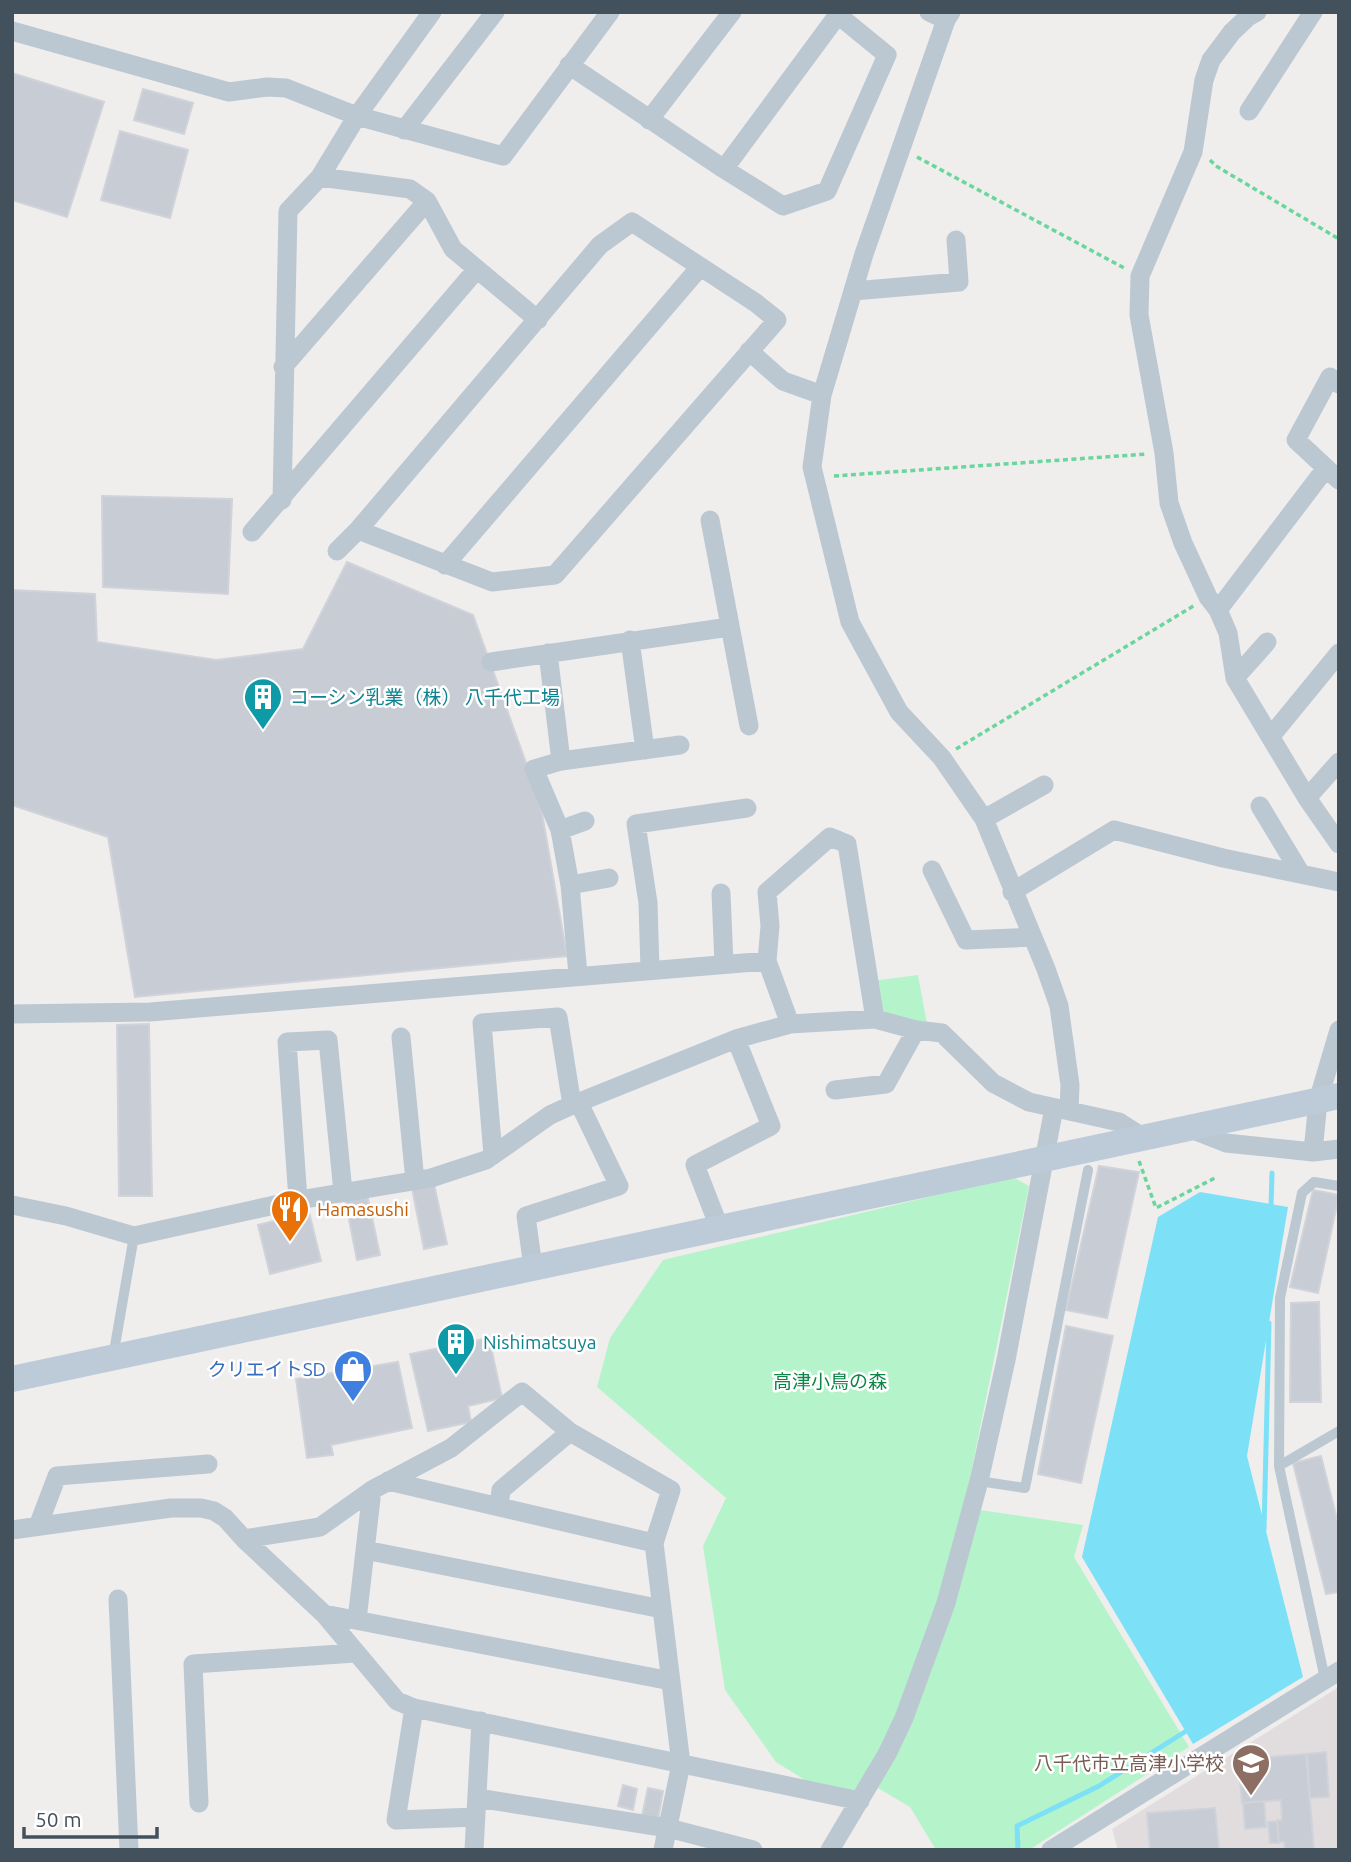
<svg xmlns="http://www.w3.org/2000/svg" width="1351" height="1862" viewBox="0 0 1351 1862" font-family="Ubuntu,'Noto Sans JP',sans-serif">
<rect width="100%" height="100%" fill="#f0eded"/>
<path fill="#e1dddf" d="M1339,1687V1850H1118L1112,1829Z"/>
<path fill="#b5f4cb" d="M918,975L927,1024L878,1017L872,981Z
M1013,1177L1029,1186L953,1562L895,1722L855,1792L808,1782L776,1762L725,1690L703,1546L726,1498L597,1387L610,1338L663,1260Z
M980,1510L1083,1525L1074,1557L1189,1747L1029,1850H936L910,1807L878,1788L912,1723Z"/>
<path fill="#7ce1f6" d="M1200,1192L1288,1207L1247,1456L1303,1677L1193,1744L1082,1557L1158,1217Z"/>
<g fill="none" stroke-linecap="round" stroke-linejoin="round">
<path stroke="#7ce1f6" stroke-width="5" d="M1271,1208L1272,1173
M1264,1530L1269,1323
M1018,1850L1017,1826L1099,1786L1191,1728"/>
</g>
<path fill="#c8ccd4" stroke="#d0d3da" stroke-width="2" d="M12,73L104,102L67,217L12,200Z
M143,89L193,103L184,134L134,120Z
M120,131L188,150L170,218L101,200Z
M102,496L232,499L228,594L103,587Z
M347,562L473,615L540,802L567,956L135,997L108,837L12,805V590L95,594L97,642L216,660L303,649Z
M149,1024L152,1196H119L117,1025Z
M1099,1166L1139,1172L1107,1318L1066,1310Z
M434,1184L447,1244L424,1249L412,1188Z
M1313,1190L1339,1195L1318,1293L1290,1287Z
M367,1194L380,1255L357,1260L345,1199Z
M309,1212L321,1261L270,1274L258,1225Z
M1319,1302L1321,1402H1290L1291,1303Z
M1066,1326L1113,1336L1081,1483L1038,1474Z
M489,1338L502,1398L468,1406L471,1422L428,1431L410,1354Z
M398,1362L412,1428L331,1445L333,1455L307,1458L296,1379Z
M1321,1456L1339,1527V1592L1326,1594L1293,1463Z
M1326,1752L1329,1797L1310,1798L1307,1754Z
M1306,1754L1314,1850H1285L1284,1842H1279L1277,1820H1282L1281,1800L1242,1803L1238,1759Z
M623,1785L637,1789L633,1810L618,1806Z
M648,1788L663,1791L658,1819L642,1816Z
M1264,1801L1266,1827L1245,1829L1243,1803Z
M1215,1808L1219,1850H1150L1147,1813Z
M1277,1821L1279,1843H1270L1268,1822Z"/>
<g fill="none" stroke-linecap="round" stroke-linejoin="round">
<path stroke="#69d69c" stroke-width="3.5" stroke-dasharray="5 3.5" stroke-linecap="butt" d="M917,157L1126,269
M1210,160L1216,166L1339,239
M834,476L1147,454
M956,749L1195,605
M1139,1161L1156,1208L1215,1178"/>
<path stroke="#bbc8d1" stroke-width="10" d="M113,1357L134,1236
M1279,1466L1339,1431
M979,1481L1025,1488L1088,1170
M1325,1679L1279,1466L1280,1298L1302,1193L1314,1182L1339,1186"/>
<path stroke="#bbc8d1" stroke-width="19" d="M432,12L357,116L320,177L410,189L427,201L453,249L538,320
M929,12L946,20
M951,12L946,20L864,254L822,395L812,467L850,622L899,712L942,758L984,819L1046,969L1059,1006L1070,1085L1069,1111
M1257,12L1248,17L1232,32L1211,60L1204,80L1193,152L1140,276L1139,315L1164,453L1169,503L1183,543L1208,597L1218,610L1228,633L1235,678L1307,798L1339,844
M12,31L229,92L267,87L286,88L357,116L503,156L610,12
M569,65L724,169L840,12
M1249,111L1313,12
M649,120L732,12
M404,130L495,12
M724,169L783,206L827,191L887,55L838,15
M853,291L959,282L956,240
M749,351L783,381L822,395
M283,367L427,201
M1339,384L1330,377L1296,440L1339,480
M282,500L288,211L320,177
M710,520L749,726
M252,532L477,269
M337,551L358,530L600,245L632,222L756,303L777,320L555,575L492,582L358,530
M445,565L700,267
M1218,610L1326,468
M630,640L645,750
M548,653L561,761
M491,662L729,627
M1235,678L1267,642
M1271,736L1339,653
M1307,798L1339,762
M1260,806L1301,874
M984,819L1044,785
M560,830L585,821
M932,870L966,940L1032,937
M570,885L609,878
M1012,892L1114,830L1223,858L1339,882
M721,893L724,964
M650,970L648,903L636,824L747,808
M578,975L570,885L560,830L534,769L561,761L680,745
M12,1014L150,1012L767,961
M790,1024L767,961L770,926L767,892L830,837L847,844L875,1019
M401,1037L415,1181
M835,1090L886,1084L916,1030
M1188,1128L1226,1143L1313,1152L1339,1149
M1313,1152L1318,1101L1339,1030
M493,1155L482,1023L558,1017L572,1105
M298,1200L287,1042L328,1040L343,1192
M12,1205L66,1216L134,1236L293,1201L431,1178L486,1160L550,1115L572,1105L736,1039L790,1024L875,1019L916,1030L942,1033L993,1083L1029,1102L1119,1122L1144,1138
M719,1227L695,1165L771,1126L736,1039
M533,1267L526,1216L619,1186L579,1103
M388,1481L654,1543
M499,1507L501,1490L570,1432
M38,1526L57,1476L208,1464
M12,1530L171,1508H201L214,1511L225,1518L244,1539L324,1614L397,1701L414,1708L860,1801
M244,1539L320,1527L372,1490L451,1448L522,1392L570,1432L671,1490L654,1543L681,1764L663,1850
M365,1550L662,1609
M118,1599L129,1850
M324,1614L671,1681
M357,1620L372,1490
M414,1708L396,1820L476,1817
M477,1798L668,1828L753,1850
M199,1803L193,1664L355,1653
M474,1850L481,1721
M830,1850L887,1754L904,1718L946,1603L979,1481L1006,1360L1054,1108
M1051,1850L1339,1671"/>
<path stroke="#bdcbd9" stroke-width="26" d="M12,1379L1339,1096"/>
</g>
<defs>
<symbol id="building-pin" viewBox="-11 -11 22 30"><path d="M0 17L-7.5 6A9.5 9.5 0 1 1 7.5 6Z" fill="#0f9aa8" stroke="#fff"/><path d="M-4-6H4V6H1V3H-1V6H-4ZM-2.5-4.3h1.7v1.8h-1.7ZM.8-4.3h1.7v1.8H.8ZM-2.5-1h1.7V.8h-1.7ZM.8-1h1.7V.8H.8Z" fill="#fff"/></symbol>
<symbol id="restaurant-pin" viewBox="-11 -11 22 30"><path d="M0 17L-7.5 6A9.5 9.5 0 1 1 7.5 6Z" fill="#e8710a" stroke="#fff"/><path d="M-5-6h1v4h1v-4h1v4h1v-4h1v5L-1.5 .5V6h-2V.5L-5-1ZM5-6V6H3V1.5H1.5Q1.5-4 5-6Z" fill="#fff"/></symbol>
<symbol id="shop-pin" viewBox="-11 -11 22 30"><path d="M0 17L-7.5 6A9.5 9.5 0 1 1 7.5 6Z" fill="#3f7fe0" stroke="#fff"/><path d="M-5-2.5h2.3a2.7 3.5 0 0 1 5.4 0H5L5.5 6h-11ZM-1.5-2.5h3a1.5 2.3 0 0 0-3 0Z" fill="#fff"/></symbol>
<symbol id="school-pin" viewBox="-11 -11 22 30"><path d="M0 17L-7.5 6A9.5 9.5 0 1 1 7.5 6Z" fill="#8d6e63" stroke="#fff"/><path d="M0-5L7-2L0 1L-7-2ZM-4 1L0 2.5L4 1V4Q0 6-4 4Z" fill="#fff"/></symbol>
</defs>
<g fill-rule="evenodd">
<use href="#building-pin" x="241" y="675" width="44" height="60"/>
<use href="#restaurant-pin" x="268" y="1187" width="44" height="60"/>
<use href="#building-pin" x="434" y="1320" width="44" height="60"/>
<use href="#shop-pin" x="331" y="1347" width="44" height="60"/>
<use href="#school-pin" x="1229" y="1741" width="44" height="60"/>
</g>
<g text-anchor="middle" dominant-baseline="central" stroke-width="5" stroke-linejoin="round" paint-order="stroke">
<g font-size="19" fill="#0d838f" stroke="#fff" text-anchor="start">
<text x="290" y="697">コーシン乳業（株） 八千代工場</text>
<text x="483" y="1342">Nishimatsuya</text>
</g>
<g font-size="19" fill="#c56008" stroke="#fff" text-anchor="start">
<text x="317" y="1209">Hamasushi</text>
</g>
<g font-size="19" fill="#366cbe" stroke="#fff" text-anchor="end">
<text x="326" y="1369">クリエイトSD</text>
</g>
<g font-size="19" fill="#0b8644" stroke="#fff">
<text x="830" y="1381">高津小鳥の森</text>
</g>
<g font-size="19" fill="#785e54" stroke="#fff" text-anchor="end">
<text x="1224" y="1763">八千代市立高津小学校</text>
</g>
</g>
<rect width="1351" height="1862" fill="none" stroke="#43515d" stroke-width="28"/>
<path d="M24 1827v10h133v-10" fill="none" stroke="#43515d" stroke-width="3.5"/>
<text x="35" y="1827" font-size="21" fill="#43515d" stroke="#ffffff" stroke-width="5" paint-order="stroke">50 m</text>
</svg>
